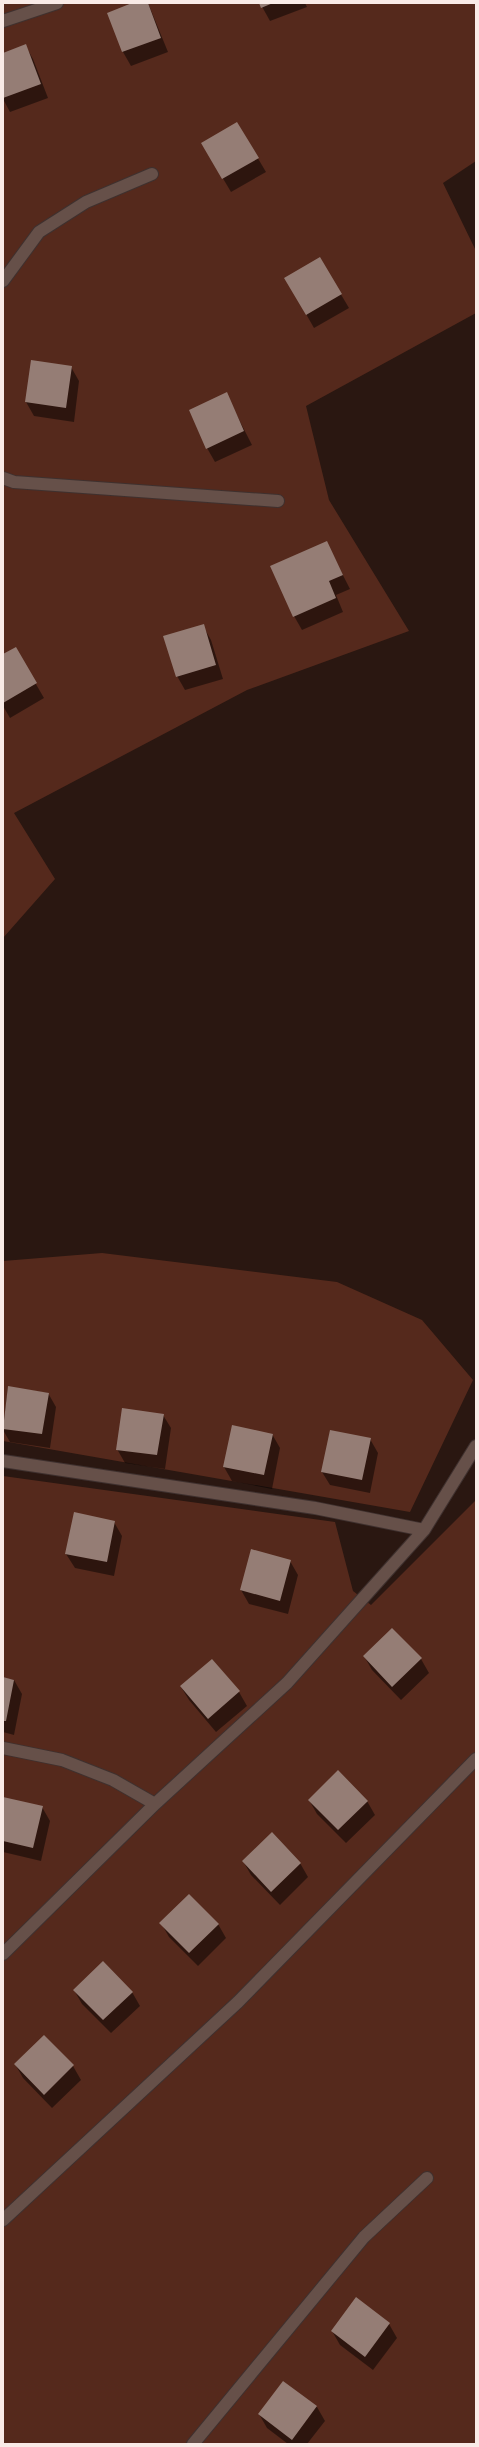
<svg xmlns="http://www.w3.org/2000/svg" width="479" height="2447" viewBox="0 0 479 2447" font-family="'Space Grotesk',sans-serif">
<rect width="100%" height="100%" fill="#2a1711"/>
<path fill="#55291c" d="M3,3H476V161L443,183L476,251V313L306,406L329,500L409,631L247,690L14,813L55,879L3,938Z
M102,1253L337,1282L422,1320L473,1380L410,1512L3,1441V1261Z
M3,1476L335,1522L353,1591L371,1605L476,1500V2444H3Z"/>
<path fill="#0007" d="M135,3H148L168,52L131,66L123,52L108,13Z
M260,3H305L307,7L270,21Z
M25,45L33,59L48,98L10,112L3,99V54Z
M237,123L266,172L231,192L202,143Z
M320,259L349,308L314,328L286,279Z
M71,367L79,381L74,422L34,416L26,402Z
M226,394L252,445L215,462L207,448Z
M326,542L350,589L336,595L343,612L302,630L294,616Z
M203,626L211,640L223,679L185,690L177,676Z
M15,648L44,698L10,718L3,706V655Z
M8,1387L48,1393L56,1407L50,1448L10,1442L3,1430Z
M163,1415L171,1428L165,1469L125,1463L117,1449Z
M272,1434L280,1448L272,1489L232,1481L224,1467Z
M370,1439L378,1453L370,1493L330,1485L322,1472Z
M114,1522L122,1536L114,1576L75,1568L66,1554Z
M290,1561L298,1575L288,1614L249,1604L241,1590Z
M392,1629L421,1659L429,1673L401,1700L372,1670L364,1656Z
M3,1678L14,1680L22,1694L14,1735L3,1732Z
M181,1687L239,1692L247,1706L216,1732L189,1700Z
M3,1798L42,1807L50,1821L41,1861L3,1852Z
M309,1800L367,1801L375,1815L346,1843L317,1814Z
M243,1861L300,1863L308,1877L280,1905L251,1875Z
M161,1923L218,1924L226,1938L198,1966L169,1937Z
M74,1990L132,1992L140,2006L111,2033L82,2004Z
M44,2036L73,2066L81,2080L52,2108L23,2078L15,2064Z
M389,2324L397,2338L373,2370L340,2345L332,2331Z
M283,2382L317,2407L325,2421L307,2444H288L267,2428L259,2414Z"/>
<path fill="#957d75" d="M132,3H148L161,38L122,52L107,13Z
M259,3H273L261,8Z
M26,44L41,84L3,98V53Z
M237,122L259,158L222,179L201,143Z
M320,257L342,294L306,315L284,278Z
M31,360L72,366L66,408L25,402Z
M227,392L244,431L206,449L189,410Z
M327,541L343,575L329,581L336,598L293,617L270,566Z
M204,624L216,665L176,677L163,636Z
M16,647L37,683L3,703V654Z
M8,1386L49,1393L42,1434L3,1429Z
M122,1408L164,1414L157,1455L116,1450Z
M232,1425L273,1434L264,1475L223,1467Z
M330,1430L371,1438L362,1480L321,1472Z
M74,1512L115,1521L107,1562L65,1554Z
M251,1549L291,1560L280,1601L240,1590Z
M392,1628L422,1658L392,1687L363,1656Z
M212,1659L240,1691L208,1719L180,1686Z
M3,1677L14,1680L6,1721H3Z
M338,1770L368,1801L338,1830L308,1800Z
M3,1797L43,1806L33,1848L3,1841Z
M272,1832L301,1863L271,1892L242,1861Z
M189,1894L219,1924L189,1953L159,1923Z
M103,1961L133,1992L103,2020L73,1990Z
M44,2035L74,2065L44,2095L14,2064Z
M356,2297L390,2323L365,2357L331,2331Z
M283,2381L317,2406L292,2440L258,2414Z"/>
<g fill="none" stroke-linecap="round" stroke-linejoin="round">
<defs>
<path id="service" d="M3,21L57,3
M3,281L39,232L86,202L152,174
M3,478L14,482L278,501
M3,1461L315,1508L424,1530
M3,1748L62,1760L113,1780L155,1804
M3,1954L155,1804L287,1683L424,1530L476,1446
M3,2220L238,2002L476,1759
M193,2444L364,2237L427,2178"/>
</defs>
<use href="#service" stroke="#3f312f" stroke-width="14"/>
<use href="#service" stroke="#665049" stroke-width="12"/>
</g>
<rect width="479" height="2447" fill="none" stroke="#f9ebe7" stroke-width="8"/>
</svg>
